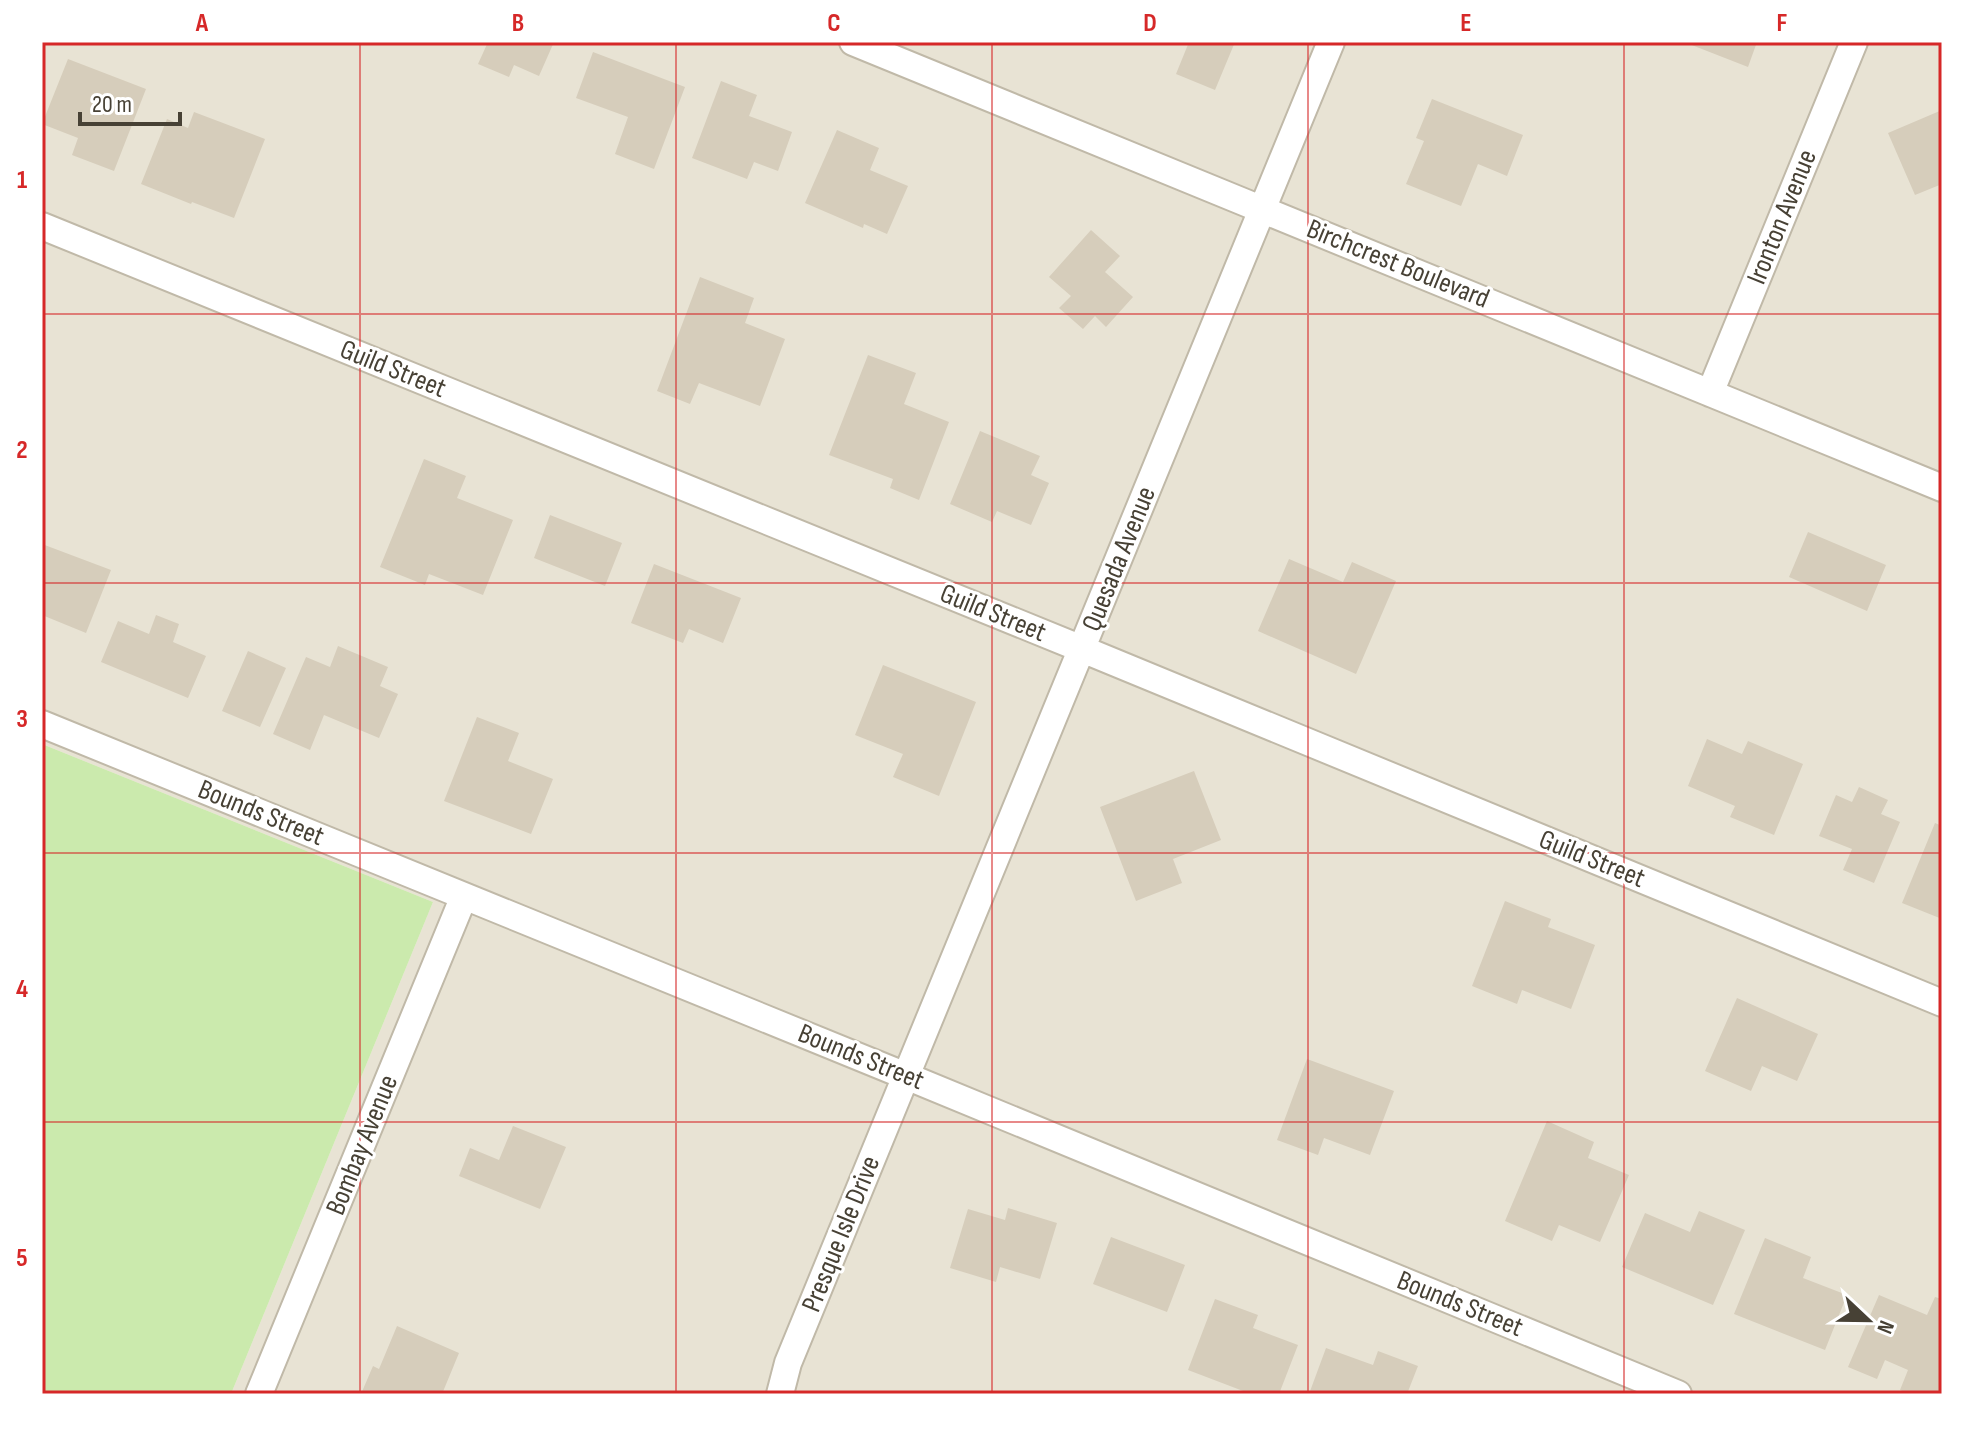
<svg xmlns="http://www.w3.org/2000/svg" width="1984" height="1436" viewBox="0 0 1984 1436" font-family="'Sofia Sans Condensed',sans-serif">
<rect width="100%" height="100%" fill="#f4f0e6"/>
<path fill="#e8e3d4" d="M42,42H1942V1394H231L433,902L42,744Z"/>
<path fill="#cbeaad" d="M42,744L433,902L231,1394H42Z"/>
<path fill="#d6cdbb" d="M488,42H554L539,76L514,65L509,77L478,64Z
M1189,42H1235L1215,90L1176,74Z
M1684,42H1757L1748,67Z
M593,52L685,87L654,169L615,154L628,117L576,98Z
M68,59L146,89L114,171L72,155L78,138L42,124Z
M721,81L757,95L749,116L792,132L778,171L754,162L747,179L692,158Z
M1432,99L1523,135L1507,176L1478,164L1461,206L1406,184L1424,141L1416,138Z
M1942,110V184L1915,195L1888,133Z
M194,112L265,139L234,218L192,202L191,204L141,184L167,119L188,128Z
M837,130L879,148L870,170L908,186L887,234L864,224L863,228L805,203Z
M1091,230L1120,256L1105,272L1133,297L1106,327L1095,316L1083,329L1059,308L1071,296L1049,277Z
M700,277L754,298L745,323L785,339L760,406L699,383L690,404L657,391Z
M868,355L916,373L904,404L949,422L919,500L890,488L893,479L829,455Z
M980,431L1040,456L1031,475L1049,483L1031,525L997,511L992,522L950,504Z
M424,459L466,476L457,498L513,520L483,595L429,574L425,585L380,567Z
M550,515L622,543L605,586L534,558Z
M1808,532L1886,565L1867,611L1789,577Z
M42,544L111,570L86,633L42,615Z
M1289,559L1343,582L1352,562L1396,581L1356,674L1258,631Z
M654,564L741,598L723,643L689,629L683,643L631,623Z
M156,615L179,624L173,642L206,656L188,698L101,662L118,621L149,634Z
M338,646L388,667L380,686L398,694L379,738L324,715L310,750L273,734L306,657L330,667Z
M248,651L286,668L260,727L222,711Z
M883,665L976,702L939,796L893,777L903,754L855,735Z
M477,717L519,733L508,761L553,779L531,834L444,801Z
M1707,739L1742,754L1748,741L1803,764L1774,835L1730,817L1735,806L1688,786Z
M1194,771L1221,840L1173,859L1182,883L1136,901L1100,807Z
M1859,787L1888,800L1881,814L1900,822L1874,883L1843,870L1852,849L1819,836L1836,795L1852,802Z
M1935,823L1942,826V919L1902,903Z
M1505,901L1551,919L1548,927L1595,945L1571,1009L1522,990L1517,1004L1472,986Z
M1737,998L1818,1034L1797,1081L1762,1066L1751,1091L1705,1071Z
M1307,1059L1394,1091L1370,1155L1324,1138L1318,1155L1277,1140Z
M1547,1121L1594,1142L1588,1158L1629,1175L1600,1242L1559,1225L1552,1241L1505,1221Z
M513,1126L566,1147L540,1209L459,1176L470,1148L499,1160Z
M1008,1208L1057,1223L1040,1279L1000,1267L996,1282L950,1268L968,1209L1005,1220Z
M1699,1211L1745,1230L1713,1305L1622,1267L1645,1213L1690,1232Z
M1111,1237L1185,1265L1167,1312L1093,1284Z
M1765,1238L1811,1257L1803,1278L1847,1295L1825,1350L1734,1314Z
M1879,1295L1927,1315L1935,1297L1942,1299V1394H1909L1900,1390L1908,1370L1885,1360L1877,1379L1848,1367Z
M1215,1299L1258,1315L1253,1328L1298,1345L1279,1394H1251L1188,1370Z
M397,1326L459,1353L442,1394H361L373,1366L379,1369Z
M1326,1348L1373,1365L1378,1351L1418,1366L1407,1394H1309Z"/>
<g fill="none" stroke-linecap="round" stroke-linejoin="round">
<defs>
<path id="minor" d="M853,42L1942,488
M42,226L1082,649L1942,1003
M1710,393L1854,42
M42,724L906,1076L1678,1394
M259,1394L464,896
M780,1394L788,1363L1331,42"/>
</defs>
<use href="#minor" stroke="#c0b9a8" stroke-width="30"/>
<use href="#minor" stroke="#fff" stroke-width="26"/>
</g>
<path fill="none" stroke="#d62828" stroke-width="2" stroke-opacity="0.55" d="M360,42V1394M676,42V1394M992,42V1394M1308,42V1394M1624,42V1394M42,314H1942M42,583H1942M42,853H1942M42,1122H1942"/>
<g text-anchor="middle" dominant-baseline="central" stroke-width="6" stroke-linejoin="round" paint-order="stroke">
<g font-size="28" fill="#474135" stroke="#fff">
<text transform="translate(1782 217) rotate(-68)">Ironton Avenue</text>
<text transform="translate(1398 264) rotate(22)">Birchcrest Boulevard</text>
<text transform="translate(393 369) rotate(22)">Guild Street</text>
<text transform="translate(1119 559) rotate(-68)">Quesada Avenue</text>
<text transform="translate(993 613) rotate(22)">Guild Street</text>
<text transform="translate(261 813) rotate(22)">Bounds Street</text>
<text transform="translate(1592 859) rotate(22)">Guild Street</text>
<text transform="translate(861 1057) rotate(22)">Bounds Street</text>
<text transform="translate(362 1145) rotate(-68)">Bombay Avenue</text>
<text transform="translate(841 1234) rotate(-68)">Presque Isle Drive</text>
<text transform="translate(1460 1304) rotate(22)">Bounds Street</text>
</g>
</g>
<rect width="1984" height="1436" fill="none" stroke="#ffffff" stroke-width="88"/>
<g transform="translate(1868 1320) rotate(112)" stroke="#ffffff" stroke-width="6" paint-order="stroke">
<path d="M0-6L14 30L0 20L-14 30Z" fill="#474135"/>
<text y="-12" font-size="22" font-weight="bold" text-anchor="middle" fill="#474135">N</text>
</g>
<path d="M80 112v12h100v-12" fill="none" stroke="#474135" stroke-width="4"/>
<text x="92" y="112" font-size="24" fill="#474135" stroke="#ffffff" stroke-width="6" paint-order="stroke">20 m</text>
<rect x="44" y="44" width="1896" height="1348" fill="none" stroke="#d62828" stroke-width="3"/>
<g font-size="26" text-anchor="middle" font-weight="bold" fill="#d62828">
<text x="202" y="31">A</text>
<text x="518" y="31">B</text>
<text x="834" y="31">C</text>
<text x="1150" y="31">D</text>
<text x="1466" y="31">E</text>
<text x="1782" y="31">F</text>
<text x="22" y="188">1</text>
<text x="22" y="458">2</text>
<text x="22" y="727">3</text>
<text x="22" y="997">4</text>
<text x="22" y="1266">5</text>
</g>
</svg>
